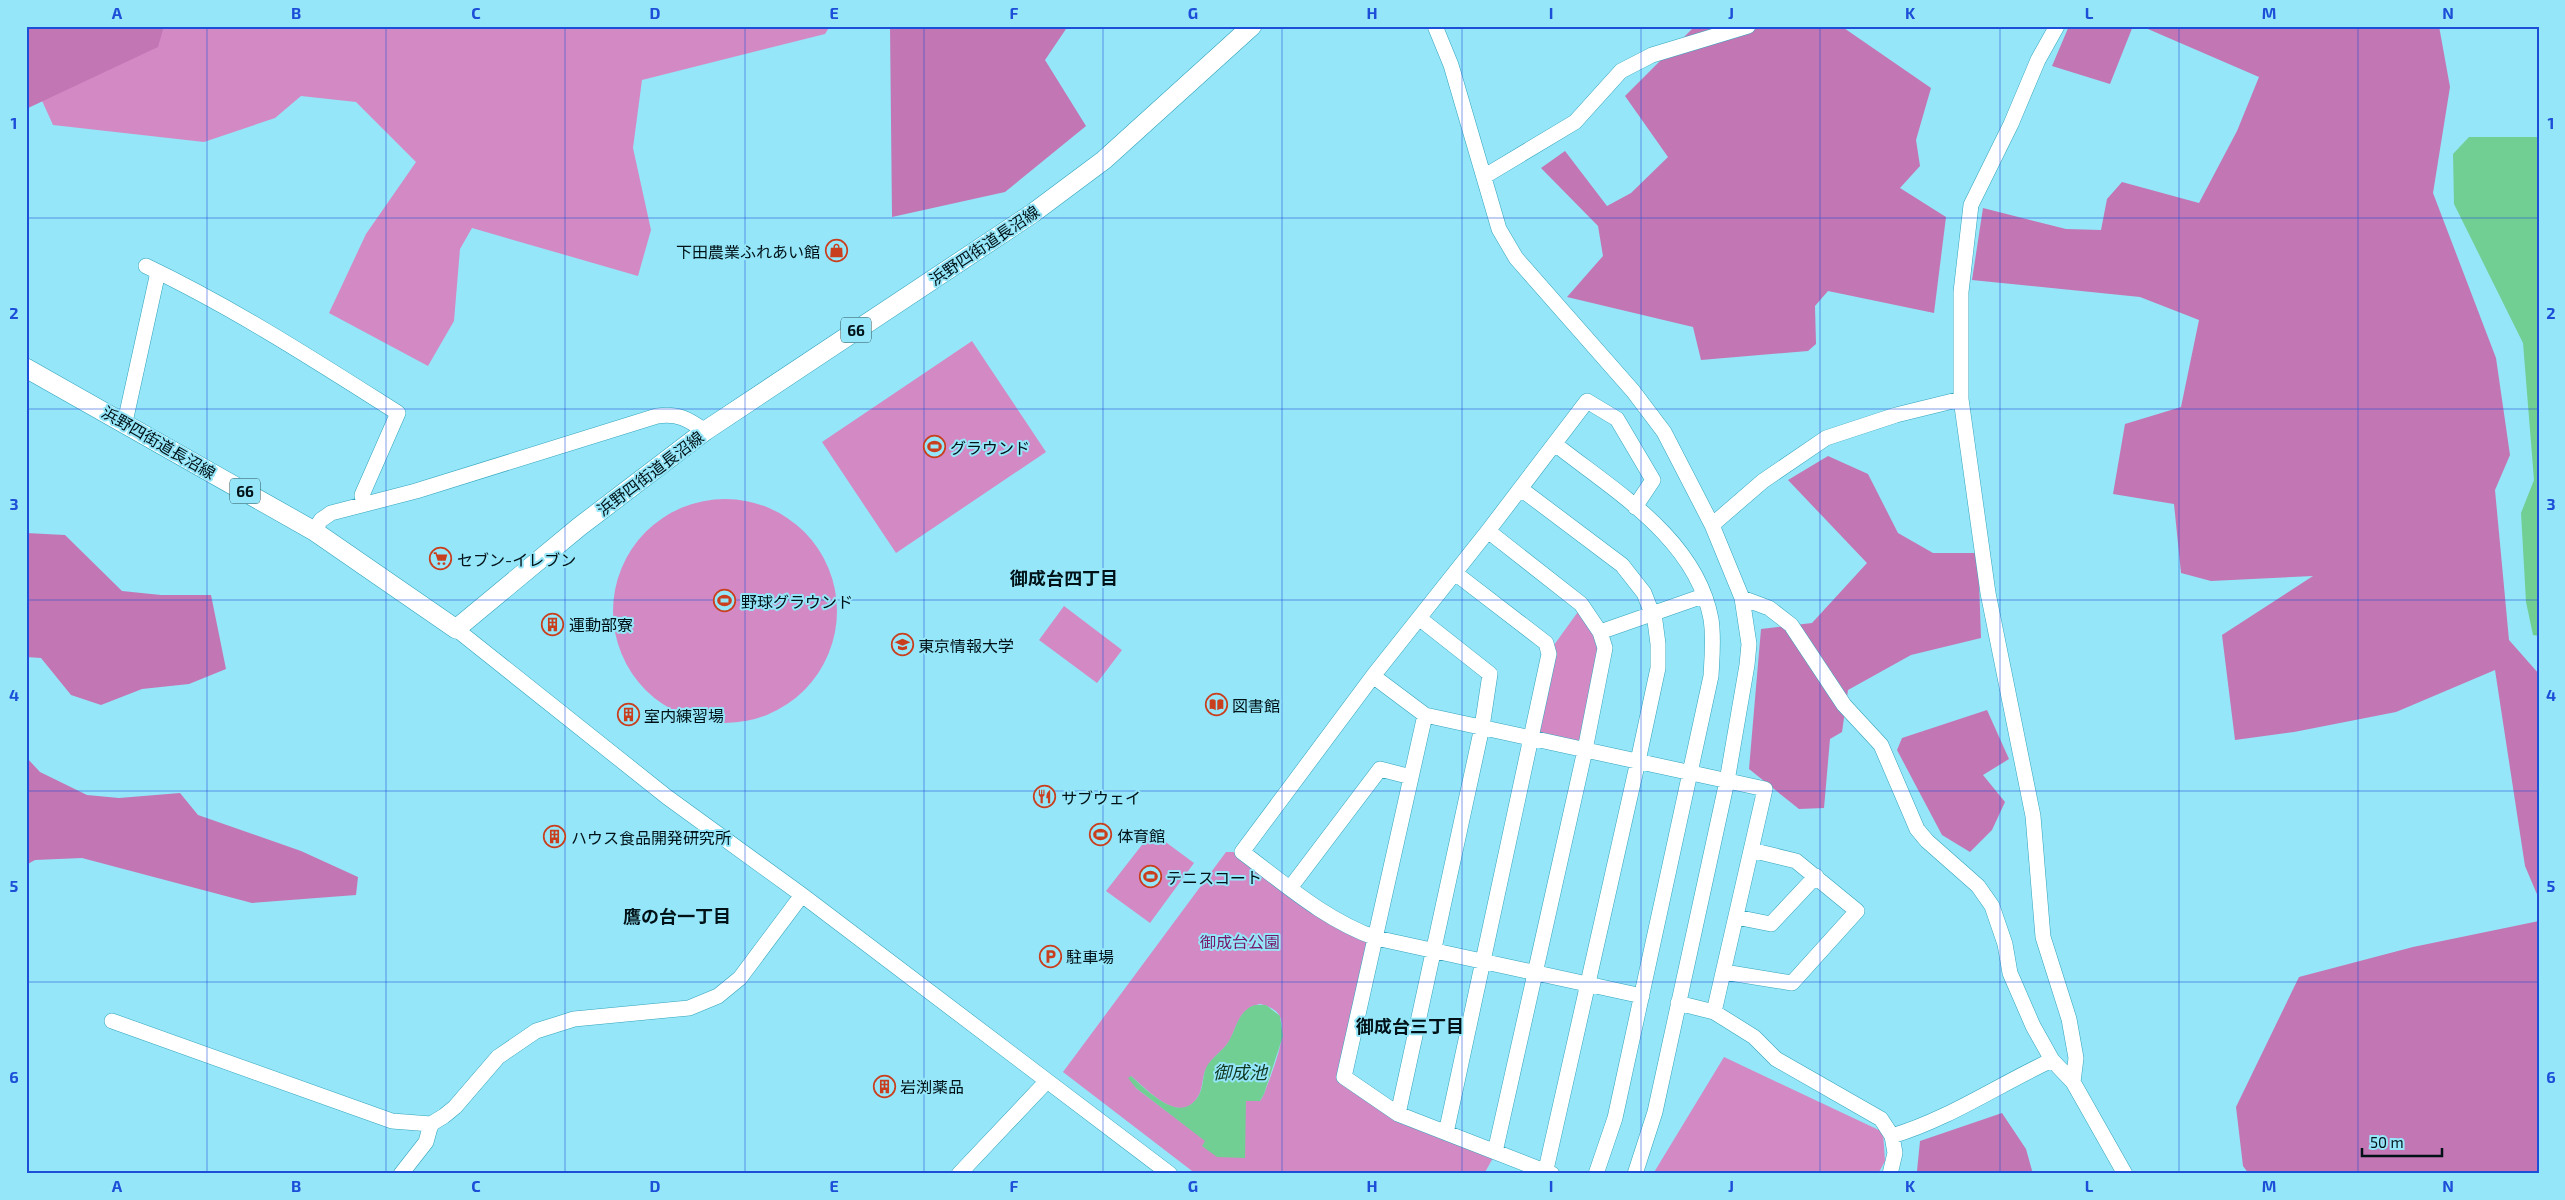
<svg xmlns="http://www.w3.org/2000/svg" width="2565" height="1200" viewBox="0 0 2565 1200" font-family="'Exo 2','Noto Sans JP',sans-serif">
<rect width="100%" height="100%" fill="#95e6f9"/>
<path fill="#d38ac4" fill-rule="evenodd" d="M26,26H830L825,34L642,80L633,148L651,230L638,276L472,228L460,249L454,321L428,366L329,313L366,234L416,162L356,102L301,96L275,118L204,142L53,125L29,72Z
M972,341L1046,452L896,553L822,442Z
M613 611a112 112 0 1 1 224 0a112 112 0 1 1-224 0Z
M1064,606L1122,650L1097,683L1039,640Z
M1580,609L1601,646L1583,738L1577,741L1540,733L1537,728L1554,645Z
M1152,832L1194,863L1150,923L1106,891Z
M1226,852H1237L1365,939L1368,946L1339,1078L1392,1119L1493,1158L1484,1174H1196L1063,1072ZM1260,1004C1267,1006 1277,1009 1280,1017C1288,1037 1271,1074 1264,1094L1260,1101H1246L1202,1146L1206,1141L1136,1088L1131,1076C1148,1090 1181,1128 1199,1095C1203,1087 1202,1077 1206,1069C1212,1056 1224,1051 1230,1040C1238,1023 1240,1008 1260,1004Z
M1724,1057L1883,1132L1885,1161L1878,1174H1653Z"/>
<path fill="#c376b4" d="M26,26H164L158,47L26,109Z
M890,26H1068L1045,60L1086,126L1005,192L892,217Z
M1700,26H1841L1931,88L1916,140L1920,166L1900,188L1946,217L1934,313L1828,291L1815,306L1816,344L1808,351L1701,360L1693,327L1567,297L1603,256L1598,226L1541,168L1565,151L1607,206L1631,193L1668,157L1625,96L1692,29Z
M2069,26H2133L2110,84L2052,66Z
M2141,26H2439L2450,87L2433,193L2496,358L2510,455L2495,490L2509,640L2539,674V899L2525,866L2495,670L2396,712L2294,732L2235,740L2222,635L2313,576L2211,581L2181,573L2174,504L2113,494L2125,424L2181,407L2199,320L2140,297L1972,280L1983,208L2066,229L2101,230L2107,199L2122,182L2199,203L2237,131L2259,77Z
M1828,456L1868,474L1898,533L1933,553H1978L1981,638L1911,655L1848,690L1842,732L1830,739L1824,808L1799,809L1749,769L1761,629L1812,623L1867,563L1788,480Z
M26,533L65,535L122,591L161,595H211L226,669L189,684L142,689L101,705L71,695L41,658L26,657Z
M1987,710L2009,759L1983,775L2005,802L1992,830L1970,852L1942,835L1897,750L1902,738Z
M26,757L40,772L87,795L119,798L180,793L198,815L301,851L358,877L356,895L252,903L82,858L35,860L26,865Z
M2539,921V1174H2249L2243,1166L2236,1107L2299,977L2413,947Z
M2002,1113L2026,1149L2033,1174H1919L1917,1171L1920,1141Z"/>
<path fill="#72cf94" d="M2469,137H2539V636L2533,635L2526,602L2521,513L2534,480L2523,343L2454,204L2453,154Z
M1255,1005H1266L1280,1016L1283,1036L1264,1094L1260,1101H1246L1245,1158L1217,1157L1202,1146L1205,1141L1136,1088L1128,1078L1131,1076C1147,1090 1181,1127 1199,1095C1204,1086 1202,1075 1207,1066C1213,1056 1224,1050 1229,1041C1237,1027 1238,1011 1255,1005Z"/>
<g fill="none" stroke-linecap="round" stroke-linejoin="round">
<defs>
<path id="minor" d="M1435,26L1451,65L1499,229L1516,258L1633,391L1664,432L1712,525L1742,598L1749,644L1747,665L1727,781L1655,1112L1635,1174
M2057,26L2038,60L2011,124L1971,205L1961,292V399L1988,593L2033,816L2043,937L2069,1019L2076,1058L2073,1082
M1485,176L1575,122L1621,71L1652,55L1748,26
M146,266C234,308 316,361 398,413L362,495L364,504
M125,422L158,272
M1555,444C1614,491 1696,538 1711,619C1714,638 1712,657 1711,676L1615,1118L1596,1174
M1521,489L1622,565L1644,593L1655,621L1658,644V668L1638,761L1545,1174
M1635,507L1653,480L1617,419L1587,401L1488,531L1373,676L1242,852C1285,884 1325,920 1376,938L1642,996
M1712,525L1763,481L1826,438L1896,415L1961,399
M314,531L321,520L331,513L416,491L657,416C678,413 688,419 705,431
M1488,531L1581,604L1600,632L1605,648L1585,750L1495,1152
M1742,598L1769,608L1791,625L1844,705L1881,745L1917,829L1927,841L1978,886L1992,906L2005,944L2010,973L2033,1026L2052,1060L2073,1082L2125,1174
M456,629L667,797L802,895L1170,1174
M1600,632L1703,596
M1373,676L1425,715L1765,789L1714,1012
M1425,715L1344,1077L1398,1114L1552,1174
M1290,888L1380,769L1411,777
M1736,917L1771,924L1816,876
M1724,972L1792,983L1857,911L1796,861L1751,850
M1678,1003L1714,1012L1754,1037L1776,1059L1881,1119L1892,1136L1895,1153L1890,1174
M112,1021L392,1121L431,1124L444,1116L455,1107L498,1057L536,1031L574,1019L689,1008L718,996L740,978L802,895
M1398,1114L1482,727L1490,674L1419,618
M1446,1133L1549,654L1546,643L1455,573
M1892,1136C1949,1119 1998,1085 2052,1060
M401,1174L426,1142L431,1124
M959,1174L1047,1081"/>
<path id="major" d="M26,368L314,531L456,629L579,527L705,431L1033,213L1104,160L1252,26"/>
</defs>
<use href="#minor" stroke="#31a4bb" stroke-width="16"/>
<use href="#major" stroke="#31a4bb" stroke-width="20"/>
<use href="#minor" stroke="#fff" stroke-width="15"/>
<use href="#major" stroke="#fff" stroke-width="19"/>
</g>
<path fill="none" stroke="#1d4ed8" stroke-width="1" stroke-opacity="0.55" d="M207,26V1174M386,26V1174M565,26V1174M745,26V1174M924,26V1174M1103,26V1174M1282,26V1174M1462,26V1174M1641,26V1174M1820,26V1174M2000,26V1174M2179,26V1174M2358,26V1174M26,218H2539M26,409H2539M26,600H2539M26,791H2539M26,982H2539"/>
<defs>
<symbol id="shop-ring" viewBox="-11 -11 22 22"><circle r="9.5" fill="#95e6f9" stroke="#c93f1e" stroke-width="1.5"/><path d="M-5-2.5h2.3a2.7 3.5 0 0 1 5.4 0H5L5.5 6h-11ZM-1.5-2.5h3a1.5 2.3 0 0 0-3 0Z" fill="#c93f1e"/></symbol>
<symbol id="stadium-ring" viewBox="-11 -11 22 22"><circle r="9.5" fill="#95e6f9" stroke="#c93f1e" stroke-width="1.5"/><path d="M0-5a6.5 5 0 1 0 0 10a6.5 5 0 1 0 0-10ZM-3.5-1.8h7v3.6h-7Z" fill="#c93f1e"/></symbol>
<symbol id="supermarket-ring" viewBox="-11 -11 22 22"><circle r="9.5" fill="#95e6f9" stroke="#c93f1e" stroke-width="1.5"/><path d="M-6-5.5h2.5l.6 2H6L4.5 2H-2.5L-4.4-4H-6ZM-1.5 3.2a1.3 1.3 0 1 0 .1 0ZM3 3.2a1.3 1.3 0 1 0 .1 0Z" fill="#c93f1e"/></symbol>
<symbol id="building-ring" viewBox="-11 -11 22 22"><circle r="9.5" fill="#95e6f9" stroke="#c93f1e" stroke-width="1.5"/><path d="M-4-6H4V6H1V3H-1V6H-4ZM-2.5-4.3h1.7v1.8h-1.7ZM.8-4.3h1.7v1.8H.8ZM-2.5-1h1.7V.8h-1.7ZM.8-1h1.7V.8H.8Z" fill="#c93f1e"/></symbol>
<symbol id="university-ring" viewBox="-11 -11 22 22"><circle r="9.5" fill="#95e6f9" stroke="#c93f1e" stroke-width="1.5"/><path d="M0-5L7-2L0 1L-7-2ZM-4 1L0 2.5L4 1V4Q0 6-4 4Z" fill="#c93f1e"/></symbol>
<symbol id="library-ring" viewBox="-11 -11 22 22"><circle r="9.5" fill="#95e6f9" stroke="#c93f1e" stroke-width="1.5"/><path d="M-6-4Q-3-5.5-.7-3.5V5Q-3 3-6 4ZM6-4Q3-5.5 .7-3.5V5Q3 3 6 4Z" fill="#c93f1e"/></symbol>
<symbol id="restaurant-ring" viewBox="-11 -11 22 22"><circle r="9.5" fill="#95e6f9" stroke="#c93f1e" stroke-width="1.5"/><path d="M-5-6h1v4h1v-4h1v4h1v-4h1v5L-1.5 .5V6h-2V.5L-5-1ZM5-6V6H3V1.5H1.5Q1.5-4 5-6Z" fill="#c93f1e"/></symbol>
<symbol id="parking-ring" viewBox="-11 -11 22 22"><circle r="9.5" fill="#95e6f9" stroke="#c93f1e" stroke-width="1.5"/><path d="M-3.5-5.5H1a3.5 3.5 0 0 1 0 7H-1V5.5H-3.5ZM-1-3.4V-.6H.8a1.4 1.4 0 0 0 0-2.8Z" fill="#c93f1e"/></symbol>
</defs>
<g fill-rule="evenodd">
<use href="#shop-ring" x="824" y="238" width="25" height="25"/>
<use href="#stadium-ring" x="922" y="434" width="25" height="25"/>
<use href="#supermarket-ring" x="428" y="546" width="25" height="25"/>
<use href="#stadium-ring" x="712" y="588" width="25" height="25"/>
<use href="#building-ring" x="540" y="612" width="25" height="25"/>
<use href="#university-ring" x="890" y="632" width="25" height="25"/>
<use href="#library-ring" x="1204" y="692" width="25" height="25"/>
<use href="#building-ring" x="616" y="702" width="25" height="25"/>
<use href="#restaurant-ring" x="1032" y="784" width="25" height="25"/>
<use href="#stadium-ring" x="1088" y="822" width="25" height="25"/>
<use href="#building-ring" x="542" y="824" width="25" height="25"/>
<use href="#stadium-ring" x="1138" y="864" width="25" height="25"/>
<use href="#parking-ring" x="1038" y="944" width="25" height="25"/>
<use href="#building-ring" x="872" y="1074" width="25" height="25"/>
</g>
<g text-anchor="middle" dominant-baseline="central" stroke-width="4" stroke-linejoin="round" paint-order="stroke">
<g fill="#95e6f9" stroke="#2d525b" stroke-width="1">
<rect x="841" y="317.5" width="30" height="25" rx="4"/>
<rect x="230" y="478.5" width="30" height="25" rx="4"/>
</g>
<g font-size="15" font-weight="bold" fill="#001217">
<text x="856" y="330">66</text>
<text x="245" y="491">66</text>
</g>
<g font-size="16" fill="#001217" stroke="#95e6f9">
<text transform="translate(984 245) rotate(-34)">浜野四街道長沼線</text>
<text transform="translate(159 442) rotate(30)">浜野四街道長沼線</text>
<text transform="translate(650 473) rotate(-37)">浜野四街道長沼線</text>
</g>
<g font-size="16" fill="#001217" stroke="#95e6f9" text-anchor="start">
<text x="820" y="251" text-anchor="end">下田農業ふれあい館</text>
<text x="950" y="447">グラウンド</text>
<text x="457" y="559">セブン-イレブン</text>
<text x="741" y="601">野球グラウンド</text>
<text x="569" y="624">運動部寮</text>
<text x="918" y="645">東京情報大学</text>
<text x="1232" y="705">図書館</text>
<text x="644" y="715">室内練習場</text>
<text x="1061" y="797">サブウェイ</text>
<text x="1117" y="835">体育館</text>
<text x="571" y="837">ハウス食品開発研究所</text>
<text x="1166" y="877">テニスコート</text>
<text x="1066" y="956">駐車場</text>
<text x="900" y="1086">岩渕薬品</text>
</g>
<g font-size="16" fill="#761969" stroke="#95e6f9">
<text x="1240" y="941">御成台公園</text>
</g>
<g font-size="18" font-weight="bold" fill="#001217" stroke="#95e6f9">
<text x="1064" y="578">御成台四丁目</text>
<text x="677" y="916">鷹の台一丁目</text>
<text x="1410" y="1026">御成台三丁目</text>
</g>
<g font-size="18" font-style="italic" fill="#113922" stroke="#95e6f9">
<text x="1240" y="1072">御成池</text>
</g>
</g>
<rect width="2565" height="1200" fill="none" stroke="#95e6f9" stroke-width="55"/>
<path d="M2362 1148v8h80v-8" fill="none" stroke="#001217" stroke-width="2.5"/>
<text x="2370" y="1148" font-size="15" fill="#001217" stroke="#95e6f9" stroke-width="4" paint-order="stroke">50 m</text>
<rect x="28" y="28" width="2510" height="1144" fill="none" stroke="#1d4ed8" stroke-width="2"/>
<g font-size="16" text-anchor="middle" font-weight="bold" fill="#1d4ed8">
<text x="117" y="19">A</text>
<text x="296" y="19">B</text>
<text x="476" y="19">C</text>
<text x="655" y="19">D</text>
<text x="834" y="19">E</text>
<text x="1014" y="19">F</text>
<text x="1193" y="19">G</text>
<text x="1372" y="19">H</text>
<text x="1551" y="19">I</text>
<text x="1731" y="19">J</text>
<text x="1910" y="19">K</text>
<text x="2089" y="19">L</text>
<text x="2269" y="19">M</text>
<text x="2448" y="19">N</text>
<text x="14" y="129">1</text>
<text x="2551" y="129">1</text>
<text x="14" y="319">2</text>
<text x="2551" y="319">2</text>
<text x="14" y="510">3</text>
<text x="2551" y="510">3</text>
<text x="14" y="701">4</text>
<text x="2551" y="701">4</text>
<text x="14" y="892">5</text>
<text x="2551" y="892">5</text>
<text x="14" y="1083">6</text>
<text x="2551" y="1083">6</text>
<text x="117" y="1192">A</text>
<text x="296" y="1192">B</text>
<text x="476" y="1192">C</text>
<text x="655" y="1192">D</text>
<text x="834" y="1192">E</text>
<text x="1014" y="1192">F</text>
<text x="1193" y="1192">G</text>
<text x="1372" y="1192">H</text>
<text x="1551" y="1192">I</text>
<text x="1731" y="1192">J</text>
<text x="1910" y="1192">K</text>
<text x="2089" y="1192">L</text>
<text x="2269" y="1192">M</text>
<text x="2448" y="1192">N</text>
</g>
</svg>
